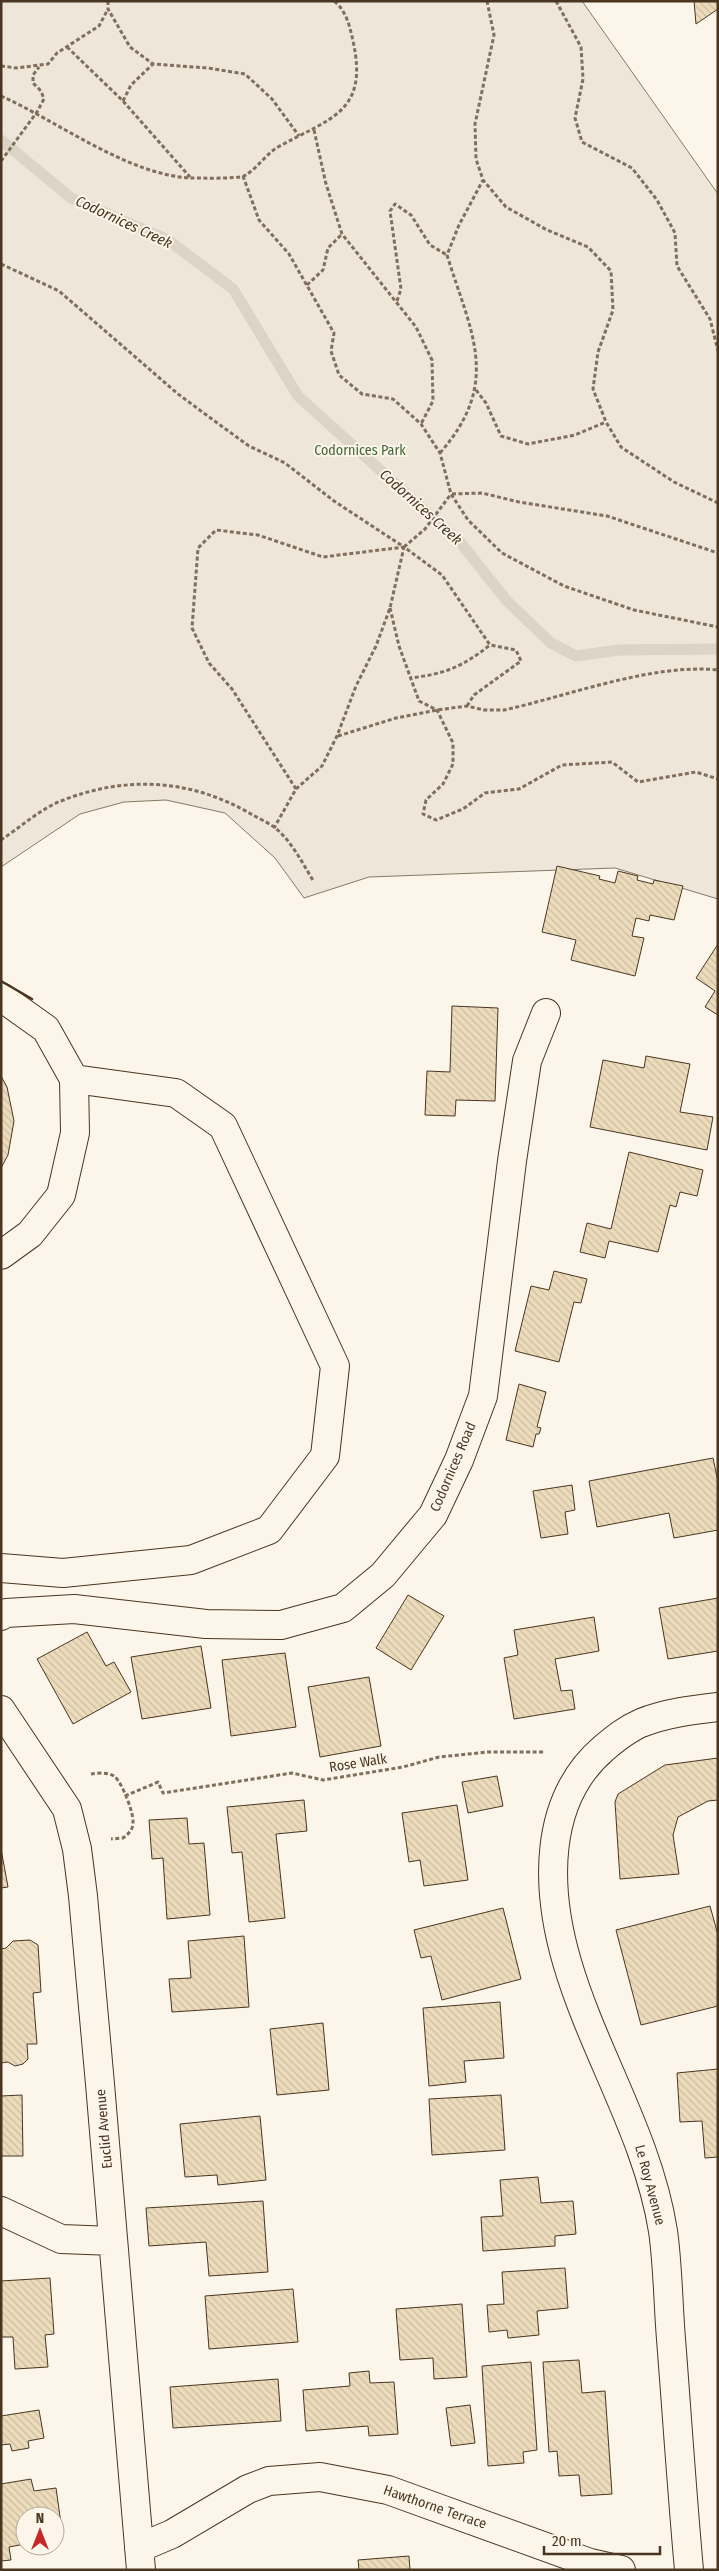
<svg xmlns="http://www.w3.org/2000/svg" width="719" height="2571" viewBox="0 0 719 2571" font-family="'Fira Sans Condensed',sans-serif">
<defs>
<pattern id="building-back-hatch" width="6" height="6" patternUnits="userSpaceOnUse" patternTransform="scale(1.25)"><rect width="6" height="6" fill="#ecdcbc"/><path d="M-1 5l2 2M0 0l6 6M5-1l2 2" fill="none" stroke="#ccbda1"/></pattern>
</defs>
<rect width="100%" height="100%" fill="#fbf6e9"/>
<path fill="#ede6d9" stroke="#887966" d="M1,1H582L718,194V899L615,868L369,877L304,898L275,858L225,813L166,800L124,802L80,814L1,867Z"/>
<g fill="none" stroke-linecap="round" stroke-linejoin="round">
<path stroke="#dcd4c6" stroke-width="11" d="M1,140L71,198L168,240L233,289L298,396L460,542L507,601L551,643L576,656L619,650L718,649"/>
</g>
<path fill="url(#building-back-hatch)" stroke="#4a3520" d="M694,1H718V9L696,24Z
M557,866L600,876L599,879L615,883L618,871L638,876L637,880L653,884L654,880L683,886L674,920L650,915L649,921L636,918L632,936L644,938L635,976L571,960L576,940L542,932Z
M718,944V1015L705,1007L715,991L696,978Z
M452,1006L498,1008L495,1101L456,1100L455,1116L425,1115L427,1071L450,1072Z
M646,1056L690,1064L680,1112L713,1117L707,1150L590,1127L603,1060L644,1068Z
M1,1076L7,1087L14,1121L8,1155L1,1168Z
M629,1152L703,1170L697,1196L680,1192L676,1207L670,1205L658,1252L609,1241L605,1258L580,1252L587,1223L611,1229Z
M554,1271L587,1279L581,1303L574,1302L559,1362L515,1351L531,1286L549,1290Z
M519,1384L546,1392L537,1427L541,1428L539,1434H536L533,1447L506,1440Z
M713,1458L718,1482V1530L674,1538L669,1513L597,1527L589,1481Z
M572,1485L575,1510L565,1512L568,1534L541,1538L533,1491Z
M408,1595L444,1616L411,1670L376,1648Z
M718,1598V1651L668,1659L659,1608Z
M594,1617L599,1651L555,1659L561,1691L572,1690L575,1709L514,1719L504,1658L518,1655L514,1630Z
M87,1632L106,1666L114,1662L131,1692L73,1724L37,1659Z
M201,1646L211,1708L142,1719L131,1657Z
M285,1653L296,1727L231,1736L222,1660Z
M369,1677L381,1746L320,1757L308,1687Z
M718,1758V1800L708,1801L678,1817L673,1835L679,1874L620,1879L615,1802L618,1794L665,1765Z
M497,1776L503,1806L468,1813L462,1782Z
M304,1800L307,1831L276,1834L285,1918L249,1922L242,1852L232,1853L227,1807Z
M457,1805L468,1880L424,1886L420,1860L409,1862L402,1813Z
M187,1818L189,1844L204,1843L210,1915L167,1919L163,1858L152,1859L149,1820Z
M1,1849L8,1887L1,1888Z
M710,1906L718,1935V2006L641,2025L616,1930Z
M503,1908L521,1979L442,2000L431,1956L421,1958L414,1930Z
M244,1936L249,2007L172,2012L169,1979L191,1978L188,1941Z
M30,1940L38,1945L41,1992L33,1993L37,2044H27L28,2059L23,2064L15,2066L8,2062L1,2063V1949L6,1948L13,1941Z
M500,2002L504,2058L464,2061L466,2082L429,2086L423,2008Z
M323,2023L329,2090L277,2095L270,2029Z
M718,2069V2157L705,2158L702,2121L680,2122L677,2073Z
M22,2095L23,2156H1V2096Z
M501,2095L505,2150L432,2155L429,2099Z
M260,2116L266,2180L218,2185L217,2175L185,2177L180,2124Z
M538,2177L541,2203L573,2201L576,2234L555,2236V2246L483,2251L481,2217L503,2216L500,2180Z
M263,2201L268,2272L209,2276L206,2242L149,2246L146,2208Z
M565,2268L568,2308L537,2311L539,2335L508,2338L507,2330L489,2332L487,2305L504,2304L502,2272Z
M50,2278L54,2334L45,2335L48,2367L15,2369L13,2337H1V2281Z
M293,2289L298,2342L209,2349L205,2296Z
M462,2304L467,2377L434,2379L433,2358L400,2360L396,2309Z
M579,2360L582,2393L605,2391L612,2494L581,2496L579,2475L559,2476L557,2451L549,2452L543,2362Z
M531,2362L537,2450L523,2452L524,2463L488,2466L482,2366Z
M369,2371L370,2383L394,2382L398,2434L369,2436L368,2426L306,2431L303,2390L350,2386L349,2373Z
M278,2379L281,2421L173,2428L170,2387Z
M470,2405L475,2443L451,2446L446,2408Z
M39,2410L44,2438L28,2441L29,2448L12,2451L10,2444L1,2445V2416Z
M31,2479L34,2491L56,2488L62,2531L55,2532V2516H25V2544L9,2547L11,2560L1,2561V2484Z
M409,2556L410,2570H359L358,2560Z"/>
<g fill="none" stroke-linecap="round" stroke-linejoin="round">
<defs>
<path id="minor" d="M1,997L46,1029L74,1079L176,1093L223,1126L335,1366L325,1456L269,1530L191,1560L63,1573L1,1568
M1,1255L30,1234L61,1195L75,1133L74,1079
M1,1616L6,1613L74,1609L206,1624L281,1625L343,1608L383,1575L433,1515L459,1460L483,1396L512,1161L527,1061L546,1013
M1,1710L67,1809L77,1849L83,1896L100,2084L141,2570
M1,2211L61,2239L113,2241
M139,2548L172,2534L248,2489L269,2481L320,2477L388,2490L590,2563L621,2570
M689,2570C682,2493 677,2416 671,2339C668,2303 668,2266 663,2231C648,2136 594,2054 567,1962C546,1890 542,1801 604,1748C616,1738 627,1729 641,1723C666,1713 692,1710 718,1707"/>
</defs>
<use href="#minor" stroke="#4a3520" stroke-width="30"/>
<path stroke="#7f6f5c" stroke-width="3" stroke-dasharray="4 2.5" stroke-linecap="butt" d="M108,1V9L130,47L153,64L208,68L245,74L272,99L299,136
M487,1L494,35L475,124L476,159L483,180L506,207L547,230L588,247L611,271L613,310L598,352L593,389L606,422L621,447L674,482L718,503
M556,1L581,47L583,79L575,118L582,142L632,168L657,200L675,233L677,266L710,319L718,351
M67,47L123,101L190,177
M1,66L16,68L48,64L57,53L99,26L108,9
M1,96C59,122 128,175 191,178C201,178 236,179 244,176C257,169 266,154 278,147C330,118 369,113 353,41C350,27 346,10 334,1
M123,101L131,85L153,64
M314,130L326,184L342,234L416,327L432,360L433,401L421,424
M1,161L37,112L44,99L41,91L33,83V75L39,67
M243,176L259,220L289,254L334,333L331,351L339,375L362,394L393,399L421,424L440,453L451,494L468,520L502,553L564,586L634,610L718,627
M1,264L59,291L178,394L220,425L249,446L285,463L334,501L404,547L390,608L376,646L356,686L337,736L322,766L296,789L274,828
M307,285L323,270L328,248L342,234
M397,301L401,289L390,211L395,204L411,215L430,245L447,255
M476,390L486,403L501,436L528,444L575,435L606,422
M440,453C502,382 471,333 447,255L459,225L483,180
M452,494L482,493L519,502L607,516L718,553
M404,547L425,529L451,494
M390,608L399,646L419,701L437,710L453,743V764L443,784L426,800L423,814L436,820L463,809L485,793L519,789L562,765L612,762L638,782L696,772L718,779
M467,706L474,695L521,661L516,650L490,645
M338,736L396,718L437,710L467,706L484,710H504C568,696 653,663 718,670
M296,789L232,689L209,663L192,628L198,548L216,530L258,535L323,557L404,547L442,575L490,645C462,667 445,674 410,678
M1,840C19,828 42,808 61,801C126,775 191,779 251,814C258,818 267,822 274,827C291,840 303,864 314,882
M91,1774C98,1773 107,1772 114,1776C122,1782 134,1813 133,1823C133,1830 128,1834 123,1838L111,1839
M125,1796L158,1782L163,1793L292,1773L323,1780L403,1767L439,1757L488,1752H545"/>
<use href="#minor" stroke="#fbf6e9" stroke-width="28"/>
<path stroke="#4a3520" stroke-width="2.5" d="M1,981L32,999"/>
</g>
<g text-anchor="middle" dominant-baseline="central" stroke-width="4" stroke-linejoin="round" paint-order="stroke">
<g font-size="14" fill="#436837" stroke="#fbf6e9">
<text x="360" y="450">Codornices Park</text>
</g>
<g font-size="14" fill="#4a3520" stroke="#fbf6e9">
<text transform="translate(453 1467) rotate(-67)">Codornices Road</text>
<text transform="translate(358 1763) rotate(-9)">Rose Walk</text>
<text transform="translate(104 2129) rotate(-95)">Euclid Avenue</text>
<text transform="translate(650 2185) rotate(75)">Le Roy Avenue</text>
<text transform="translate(435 2507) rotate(19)">Hawthorne Terrace</text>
</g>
<g font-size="15" font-style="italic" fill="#4a3520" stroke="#fbf6e9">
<text transform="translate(124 222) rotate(25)">Codornices Creek</text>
<text transform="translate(421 507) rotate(42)">Codornices Creek</text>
</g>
</g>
<rect width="719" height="2571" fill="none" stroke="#4a3520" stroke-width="5"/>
<g transform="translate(40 2531)"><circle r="24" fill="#fbf6e9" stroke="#b4a999"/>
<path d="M0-4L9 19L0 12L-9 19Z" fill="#c62828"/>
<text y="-8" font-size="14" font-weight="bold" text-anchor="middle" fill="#4a3520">N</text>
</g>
<path d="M544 2546v8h116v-8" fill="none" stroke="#4a3520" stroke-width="2.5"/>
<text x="552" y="2546" font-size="15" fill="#4a3520" stroke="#fbf6e9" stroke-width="4" paint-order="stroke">20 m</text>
</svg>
